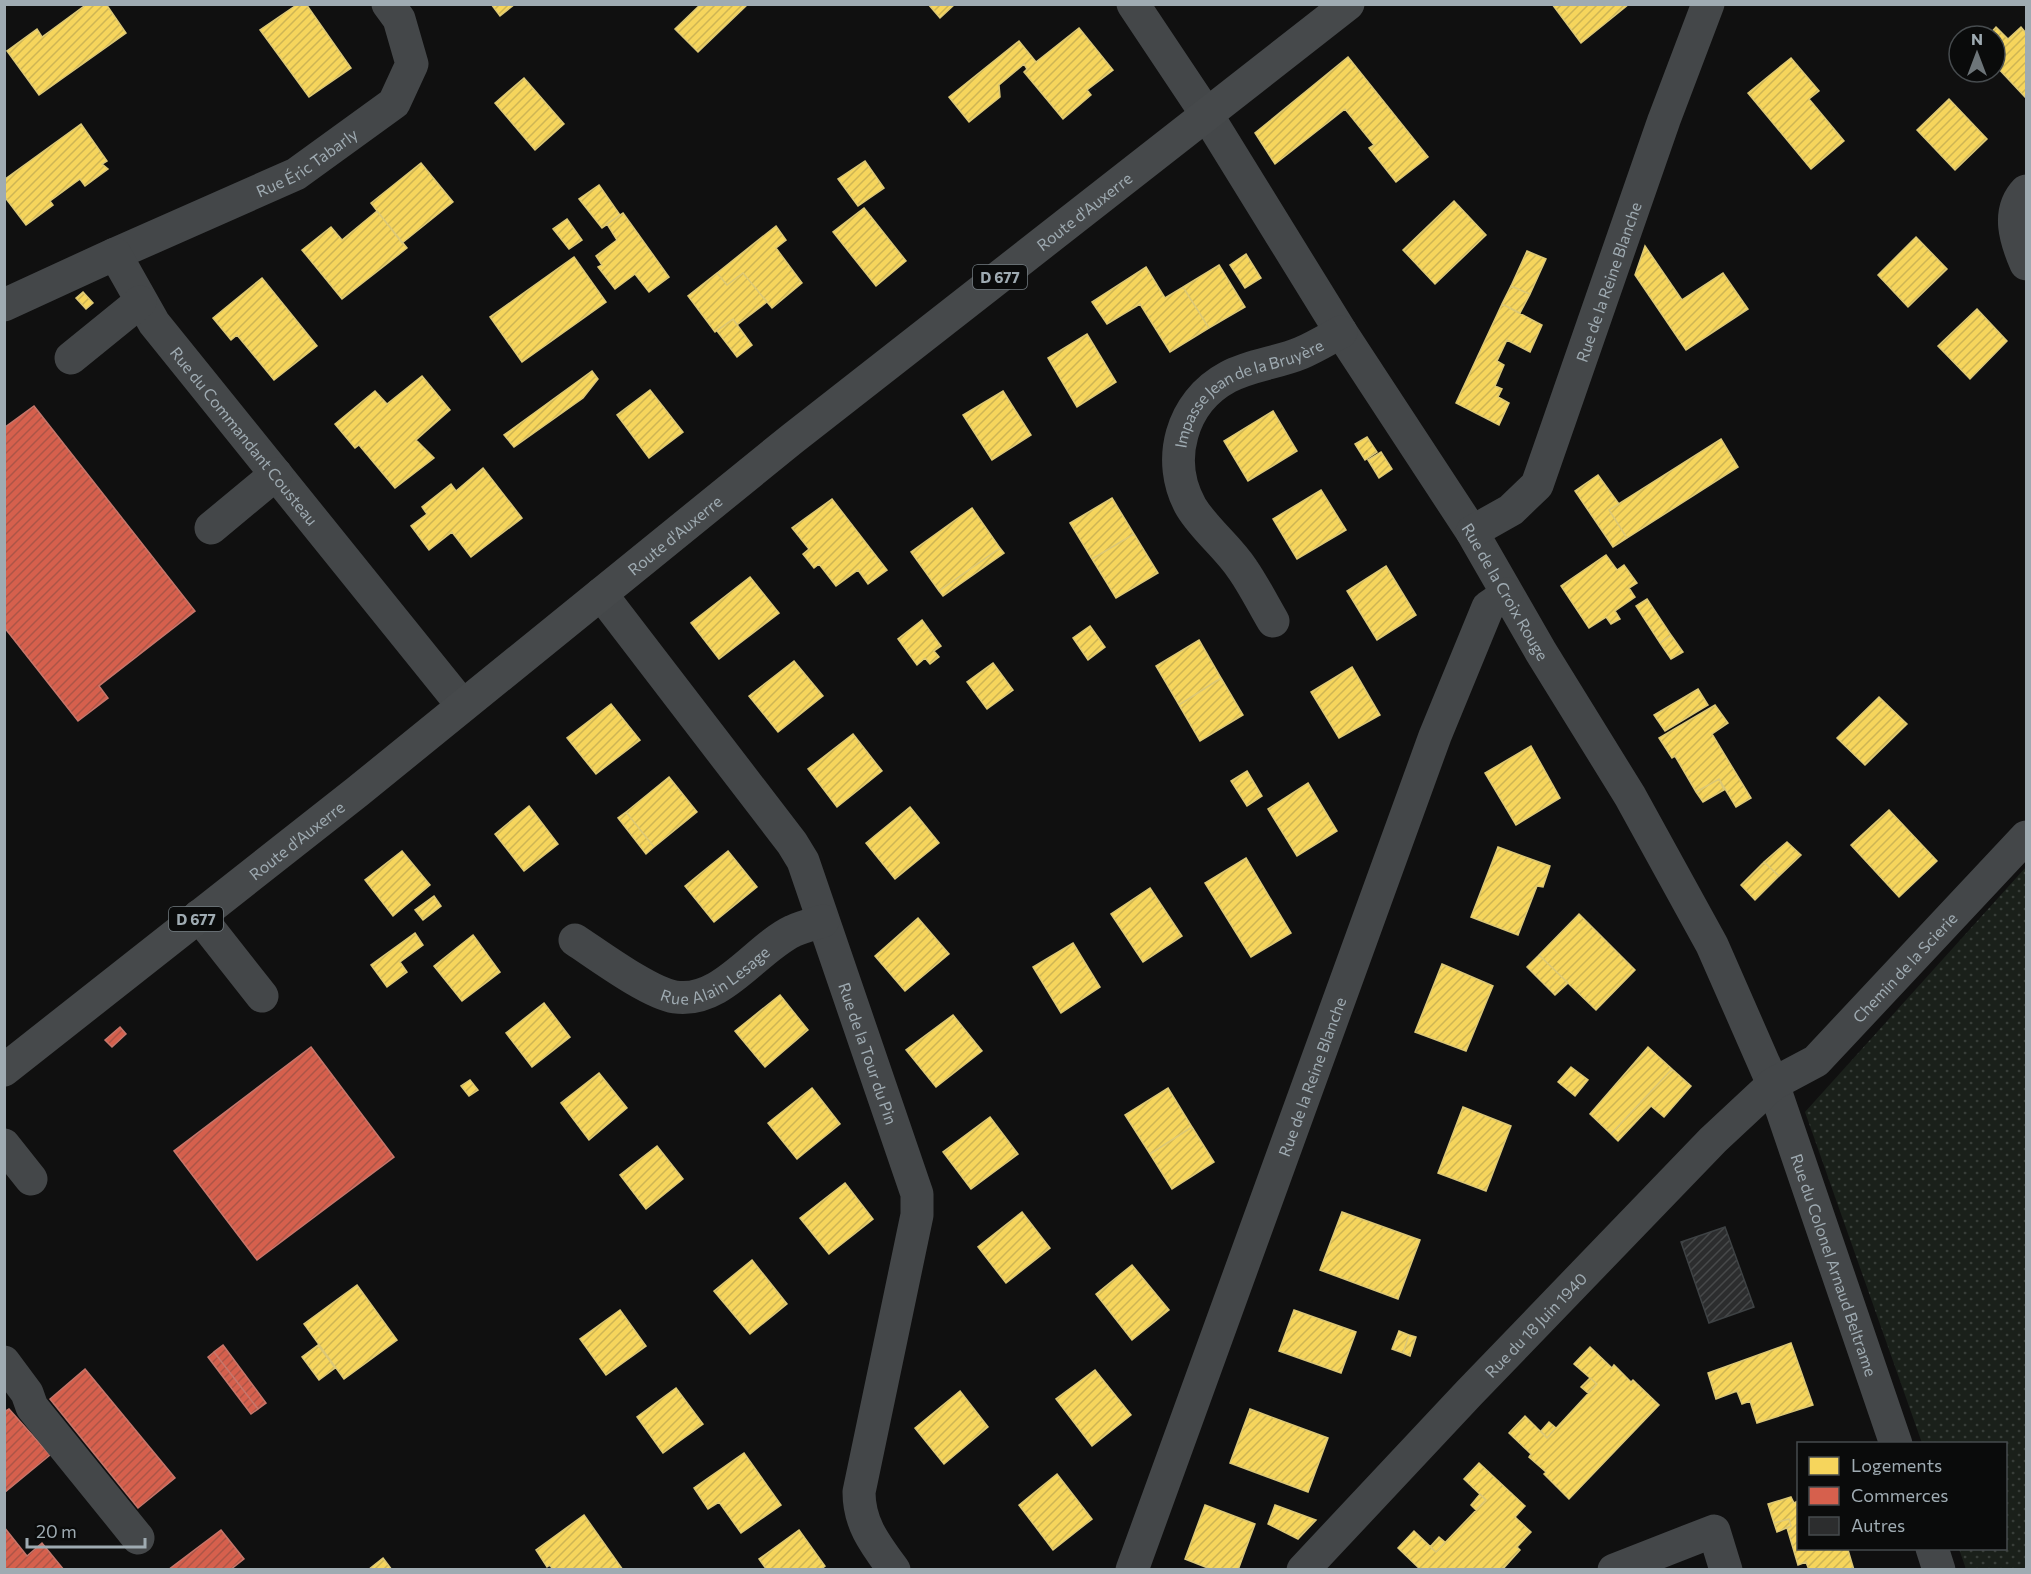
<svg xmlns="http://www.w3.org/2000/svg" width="2031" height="1574" viewBox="0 0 2031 1574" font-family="Commissioner,sans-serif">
<defs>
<pattern id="green-dots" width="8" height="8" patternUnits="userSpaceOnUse" patternTransform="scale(1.5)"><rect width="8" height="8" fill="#1a201a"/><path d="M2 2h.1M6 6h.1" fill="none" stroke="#383e39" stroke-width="1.8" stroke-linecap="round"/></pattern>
<pattern id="homes-hatch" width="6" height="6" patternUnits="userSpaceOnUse" patternTransform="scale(1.5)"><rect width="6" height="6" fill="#f6d55c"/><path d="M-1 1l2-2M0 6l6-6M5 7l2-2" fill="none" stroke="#ceb554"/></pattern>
<pattern id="shops-hatch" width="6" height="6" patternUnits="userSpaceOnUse" patternTransform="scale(1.5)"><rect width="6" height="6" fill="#d6604d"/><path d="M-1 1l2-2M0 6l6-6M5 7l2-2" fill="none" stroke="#ac5547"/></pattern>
<pattern id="building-hatch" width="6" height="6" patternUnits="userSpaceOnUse" patternTransform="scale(1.5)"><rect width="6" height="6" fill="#2c2d2e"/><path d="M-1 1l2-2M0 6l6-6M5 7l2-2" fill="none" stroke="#47494a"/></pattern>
</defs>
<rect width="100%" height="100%" fill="#101010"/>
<path fill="url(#green-dots)" d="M2026,867V1569H1966L1959,1549L2006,1548V1444L1922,1443L1805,1112Z"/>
<path fill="url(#homes-hatch)" stroke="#dcc876" stroke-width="1.5" d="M87,4H106L126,33L39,95L7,51L37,29L42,37Z
M298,4H306L351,68L309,97L260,30Z
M491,4H515L500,16Z
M701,4H748L698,52L675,29Z
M928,4H955L940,18Z
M1552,4H1629L1581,43Z
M1996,27L2008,39L2021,27L2026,33V98L1995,65V36H1988Z
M1079,28L1113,70L1087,90L1091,95L1063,119L1024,72L1027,69L1024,64L999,85L1000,97L969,122L949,97L1019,41L1036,62Z
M1348,57L1428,157L1396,182L1369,148L1374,145L1345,109L1275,164L1255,133Z
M1791,58L1819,91L1809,99L1844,141L1811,169L1748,93Z
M524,78L564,124L535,150L495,103Z
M1949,99L1987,139L1955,170L1917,130Z
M81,124L107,161L102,164L108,169L85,186L80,179L50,201L53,205L26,225L4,196V180Z
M865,161L884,188L858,206L838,179Z
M421,163L453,202L402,243L371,203Z
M599,185L620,215L602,228L579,199Z
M1454,201L1486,235L1435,284L1403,250Z
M864,208L906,261L876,286L833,232Z
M377,211L407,248L342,299L302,250L331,227L342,240Z
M623,213L669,277L649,292L635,274L615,289L598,267L602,265L596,256L617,240L607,224Z
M567,219L582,240L569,249L553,229Z
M776,226L786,240L776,248L802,283L772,308L743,273L727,285L717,273Z
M1916,237L1947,269L1908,307L1878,275Z
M1645,246L1682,300L1723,273L1748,309L1686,350L1635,275Z
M1527,251L1546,259L1530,294L1511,286Z
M1246,254L1261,278L1245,288L1230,265Z
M574,257L606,302L522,362L490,317Z
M1219,265L1245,307L1209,328L1183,287Z
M1146,267L1165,298L1183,287L1209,328L1170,352L1140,304L1107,324L1092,302Z
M717,273L727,285L743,273L767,302L737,325L733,319L715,332L688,296Z
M262,278L317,346L274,380L237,335L231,340L213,318Z
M1511,286L1530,294L1520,313L1502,304Z
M83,292L93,303L86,309L76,298Z
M1502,304L1542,325L1530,352L1507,340L1497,361L1504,365L1495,386L1502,389L1498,397L1509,403L1499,425L1456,403Z
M1977,309L2007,341L1970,379L1938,346Z
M733,319L752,345L737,357L717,331Z
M1087,334L1116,382L1077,407L1048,358Z
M592,371L598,379L583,398L514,447L504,435Z
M422,376L450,410L416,440L434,458L395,488L359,445L355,448L335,424L375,391L387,404Z
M650,390L683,432L649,458L617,415Z
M1003,391L1031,435L992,460L963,415Z
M1273,411L1297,451L1248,481L1224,441Z
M1367,437L1377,452L1365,460L1355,444Z
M1721,439L1738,467L1627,538L1609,510Z
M1381,452L1392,469L1379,478L1368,460Z
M483,468L522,518L471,557L452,532L429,550L411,526L427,514L422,507L451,484L456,491Z
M1598,475L1619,504L1609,510L1627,538L1613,547L1575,491Z
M1321,490L1346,530L1297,559L1273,519Z
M1112,498L1134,534L1092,559L1070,523Z
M832,499L887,570L868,584L858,570L836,586L819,564L814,568L803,554L809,549L792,528Z
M972,508L1000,548L939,591L911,552Z
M1134,534L1158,573L1116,598L1092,559Z
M1000,548L1004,553L943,596L939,591Z
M1606,555L1617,570L1624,565L1637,583L1629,588L1635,597L1615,611L1620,619L1611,624L1606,617L1589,628L1561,586Z
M1386,566L1416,615L1377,640L1347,591Z
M750,577L779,613L719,659L691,623Z
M1647,599L1671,635L1660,643L1636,606Z
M922,620L941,646L934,651L939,657L930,664L925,658L917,665L898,639Z
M1090,626L1105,647L1088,660L1073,638Z
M1671,635L1683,652L1671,659L1660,643Z
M1199,640L1221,678L1179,705L1156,666Z
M794,661L823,696L778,732L749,696Z
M993,663L1013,690L987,709L967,682Z
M1352,667L1380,715L1339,738L1311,692Z
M1221,678L1243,715L1200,741L1179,705Z
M1698,689L1708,705L1665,731L1654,715Z
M1879,697L1907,724L1865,765L1837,738Z
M611,704L640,740L596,774L567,738Z
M1715,705L1728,723L1712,734L1751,798L1736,807L1719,779L1696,792L1675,756L1672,758L1659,738Z
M853,734L882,771L837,807L808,769Z
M1531,746L1560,798L1516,825L1485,773Z
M1247,771L1262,796L1247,806L1231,781Z
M669,777L697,812L654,847L626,812Z
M1719,779L1724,790L1703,802L1696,792Z
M1308,783L1337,831L1297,856L1268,809Z
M529,806L558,844L524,871L495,834Z
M910,807L939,843L895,879L866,843Z
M1889,810L1937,861L1899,897L1851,845Z
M626,812L654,847L646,854L618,818Z
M1787,842L1801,855L1779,876L1764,862Z
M1498,847L1550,866L1543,887L1537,886L1518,935L1471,917Z
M402,851L430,885L393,916L365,880Z
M728,851L757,887L714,922L685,886Z
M1246,858L1291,933L1251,957L1205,883Z
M1764,862L1779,876L1755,900L1741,885Z
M1150,888L1182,936L1143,962L1111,914Z
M434,896L441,906L423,920L415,910Z
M1579,914L1635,970L1596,1010L1539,955Z
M918,918L949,954L905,991L875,956Z
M415,933L423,945L400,962L407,972L387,987L371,965Z
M473,935L500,972L462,1001L434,966Z
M1073,943L1100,987L1061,1013L1033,967Z
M1539,955L1568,983L1555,995L1527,967Z
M1442,964L1493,986L1466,1051L1415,1032Z
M780,995L808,1030L765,1067L735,1031Z
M544,1003L570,1037L532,1067L506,1033Z
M953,1015L982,1051L936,1087L906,1050Z
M1648,1047L1672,1069L1611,1134L1590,1114Z
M1571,1067L1588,1080L1575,1096L1558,1082Z
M1672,1069L1691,1086L1664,1117L1651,1106L1618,1141L1611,1134Z
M599,1073L627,1108L589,1140L561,1103Z
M470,1080L478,1090L469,1096L461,1086Z
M812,1088L840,1124L797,1159L768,1123Z
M1168,1088L1192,1127L1150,1154L1125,1115Z
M1463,1107L1511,1126L1486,1191L1438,1173Z
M990,1117L1018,1154L971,1189L943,1152Z
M1192,1127L1214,1162L1172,1189L1150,1154Z
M657,1146L683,1179L646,1209L620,1175Z
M845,1183L873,1219L829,1254L800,1218Z
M1022,1212L1050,1248L1006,1283L978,1247Z
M1342,1212L1420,1240L1398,1299L1320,1270Z
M752,1260L787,1304L750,1334L714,1291Z
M1132,1265L1169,1310L1132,1340L1096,1294Z
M357,1285L397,1340L344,1379L304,1324Z
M620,1310L646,1346L606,1375L580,1339Z
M1294,1310L1356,1332L1341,1373L1279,1351Z
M1399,1331L1409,1335L1403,1353L1392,1349Z
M1409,1335L1416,1337L1410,1356L1403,1353Z
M1791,1343L1813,1405L1757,1423L1750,1401L1742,1404L1737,1391L1716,1399L1708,1373Z
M318,1345L335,1368L319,1380L302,1357Z
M1590,1347L1612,1368L1614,1365L1631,1382L1633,1380L1659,1405L1569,1499L1544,1474L1546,1472L1529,1457L1531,1454L1509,1433L1525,1416L1547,1438L1597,1384L1574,1364Z
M1095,1370L1131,1415L1092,1446L1056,1399Z
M1590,1378L1597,1384L1588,1393L1581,1387Z
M676,1388L703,1424L663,1453L637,1417Z
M960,1391L988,1427L944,1464L915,1428Z
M1250,1409L1328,1438L1308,1492L1230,1463Z
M1549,1422L1556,1428L1547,1438L1541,1431Z
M744,1453L781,1505L741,1533L719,1502L708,1509L694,1488Z
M1479,1463L1525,1506L1515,1517L1531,1532L1517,1547L1520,1550L1502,1570H1421L1398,1548L1414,1531L1436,1552L1486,1500L1464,1479Z
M1057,1474L1092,1519L1053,1550L1019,1505Z
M1480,1494L1486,1500L1476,1510L1471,1505Z
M1791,1497L1794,1503L1798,1501V1548H1852L1848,1550L1854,1570H1809L1806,1562L1798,1565L1787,1528L1791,1526L1789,1519L1774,1523L1768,1504Z
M1205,1505L1255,1524L1238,1570H1213L1185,1559Z
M1275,1505L1316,1520L1298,1539L1268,1524Z
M584,1515L623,1570H553L550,1565L547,1567L536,1550Z
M1789,1519L1791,1526L1777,1532L1774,1523Z
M799,1530L825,1566L820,1570H767L759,1559Z
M1439,1537L1445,1542L1436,1552L1430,1547Z
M383,1558L392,1570H368Z"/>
<path fill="url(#shops-hatch)" stroke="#c6766b" stroke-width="1.5" d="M34,406L195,611L99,686L108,698L78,721L4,627V428Z
M120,1027L126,1034L112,1047L105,1040Z
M311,1047L394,1157L257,1260L174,1151Z
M223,1345L266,1403L258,1409L214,1352Z
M214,1352L258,1409L251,1414L208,1357Z
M85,1369L175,1478L138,1508L50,1399Z
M9,1409L50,1455L4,1493V1412Z
M4,1527L27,1556L42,1543L64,1570H4Z
M221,1530L244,1559L230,1570H168Z"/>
<path fill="url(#building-hatch)" stroke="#3e4244" stroke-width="1.5" d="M1725,1227L1754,1307L1709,1323L1681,1242Z"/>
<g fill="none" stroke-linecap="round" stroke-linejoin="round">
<g stroke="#444749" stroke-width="33">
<path id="s1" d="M1133,4L1207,115L1341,332L1472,532L1541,652L1630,796L1712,945L1773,1084L1896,1444"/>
<path d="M2026,191C2006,212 2016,241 2026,264"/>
<path id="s2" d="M115,254L296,174L394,103L412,64L399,19L388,4"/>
<path id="s3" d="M4,305L115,254L154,323L462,705"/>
<path d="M71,358L140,302"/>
<path d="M211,528L276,474"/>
<path id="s4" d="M1472,532L1511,510L1537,485L1664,120L1708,4"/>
<path id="s5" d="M601,594L792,843L803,861L917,1194V1215L859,1492C859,1524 875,1544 894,1570"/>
<path id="s6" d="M1273,621C1263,604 1254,586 1243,570C1228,547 1205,530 1191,507C1165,461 1181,402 1228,377C1250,365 1277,363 1301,353C1315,347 1328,339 1341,332"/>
<path d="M199,916L262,996"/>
<path id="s7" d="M575,940C598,955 649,993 675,997C722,1004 755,949 793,931C802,927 813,924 823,921"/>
<path d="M4,1145L31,1179"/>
<path d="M4,1362L27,1393L32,1407L138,1538"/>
<path d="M1932,1548L1939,1570"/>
<path id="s8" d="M1132,1570L1435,736L1488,607L1507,594"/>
<path id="s9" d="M1303,1570L1469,1393L1713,1140L1773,1084L1816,1061L2026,837"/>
<path d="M1614,1570L1714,1531L1726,1570"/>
</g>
<path stroke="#46494b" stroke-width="33" id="s10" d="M4,1070L357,792L792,439L1348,4"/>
</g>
<g text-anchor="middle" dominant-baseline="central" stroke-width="6" stroke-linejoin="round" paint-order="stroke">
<g fill="#0a0b0b" stroke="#727b80" stroke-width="1.5">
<rect x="973" y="265" width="54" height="24" rx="4.5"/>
<rect x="169" y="907" width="54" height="24" rx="4.5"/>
</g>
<g font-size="15" font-weight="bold" fill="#9fabb2">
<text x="1000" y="277">D 677</text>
<text x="196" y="919">D 677</text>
</g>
<g font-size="16" fill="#9fabb2" stroke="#0a0b0b">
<text stroke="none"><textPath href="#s2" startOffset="213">Rue Éric Tabarly</textPath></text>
<text stroke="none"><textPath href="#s10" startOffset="1380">Route d'Auxerre</textPath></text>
<text stroke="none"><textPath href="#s4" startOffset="296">Rue de la Reine Blanche</textPath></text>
<text stroke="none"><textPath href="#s6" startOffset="297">Impasse Jean de la Bruyère</textPath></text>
<text stroke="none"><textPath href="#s3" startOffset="346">Rue du Commandant Cousteau</textPath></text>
<text stroke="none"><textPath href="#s10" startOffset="858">Route d'Auxerre</textPath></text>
<text stroke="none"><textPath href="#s1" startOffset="696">Rue de la Croix Rouge</textPath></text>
<text stroke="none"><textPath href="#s10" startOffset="372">Route d'Auxerre</textPath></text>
<text stroke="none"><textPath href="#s7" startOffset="162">Rue Alain Lesage</textPath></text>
<text stroke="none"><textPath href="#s9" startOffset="854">Chemin de la Scierie</textPath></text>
<text stroke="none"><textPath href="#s5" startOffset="538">Rue de la Tour du Pin</textPath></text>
<text stroke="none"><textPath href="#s8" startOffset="525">Rue de la Reine Blanche</textPath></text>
<text stroke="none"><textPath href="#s1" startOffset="1448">Rue du Colonel Arnaud Beltrame</textPath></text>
<text stroke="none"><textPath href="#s9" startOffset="338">Rue du 18 Juin 1940</textPath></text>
</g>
</g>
<rect width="2031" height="1574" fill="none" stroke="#9fabb2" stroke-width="12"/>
<rect x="1797" y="1442" width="210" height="108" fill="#0a0b0b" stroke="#464b4e" stroke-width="1.5"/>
<rect x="1809" y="1457" width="30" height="18" fill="#f6d55c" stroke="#464b4e" stroke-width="1.5"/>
<text x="1851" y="1472" font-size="18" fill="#9fabb2">Logements</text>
<rect x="1809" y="1487" width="30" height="18" fill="#d6604d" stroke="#464b4e" stroke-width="1.5"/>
<text x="1851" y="1502" font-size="18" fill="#9fabb2">Commerces</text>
<rect x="1809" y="1517" width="30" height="18" fill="#2c2d2e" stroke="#464b4e" stroke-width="1.5"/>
<text x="1851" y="1532" font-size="18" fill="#9fabb2">Autres</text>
<g transform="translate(1977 54)"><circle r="28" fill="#0a0b0b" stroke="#464b4e" stroke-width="1.5"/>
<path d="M0-4.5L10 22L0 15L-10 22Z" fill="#6d7579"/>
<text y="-9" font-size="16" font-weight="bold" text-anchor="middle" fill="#9fabb2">N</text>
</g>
<path d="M27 1538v9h118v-9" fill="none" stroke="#9fabb2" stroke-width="3"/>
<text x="36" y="1538" font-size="18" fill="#9fabb2" stroke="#0a0b0b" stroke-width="4.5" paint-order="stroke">20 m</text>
</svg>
